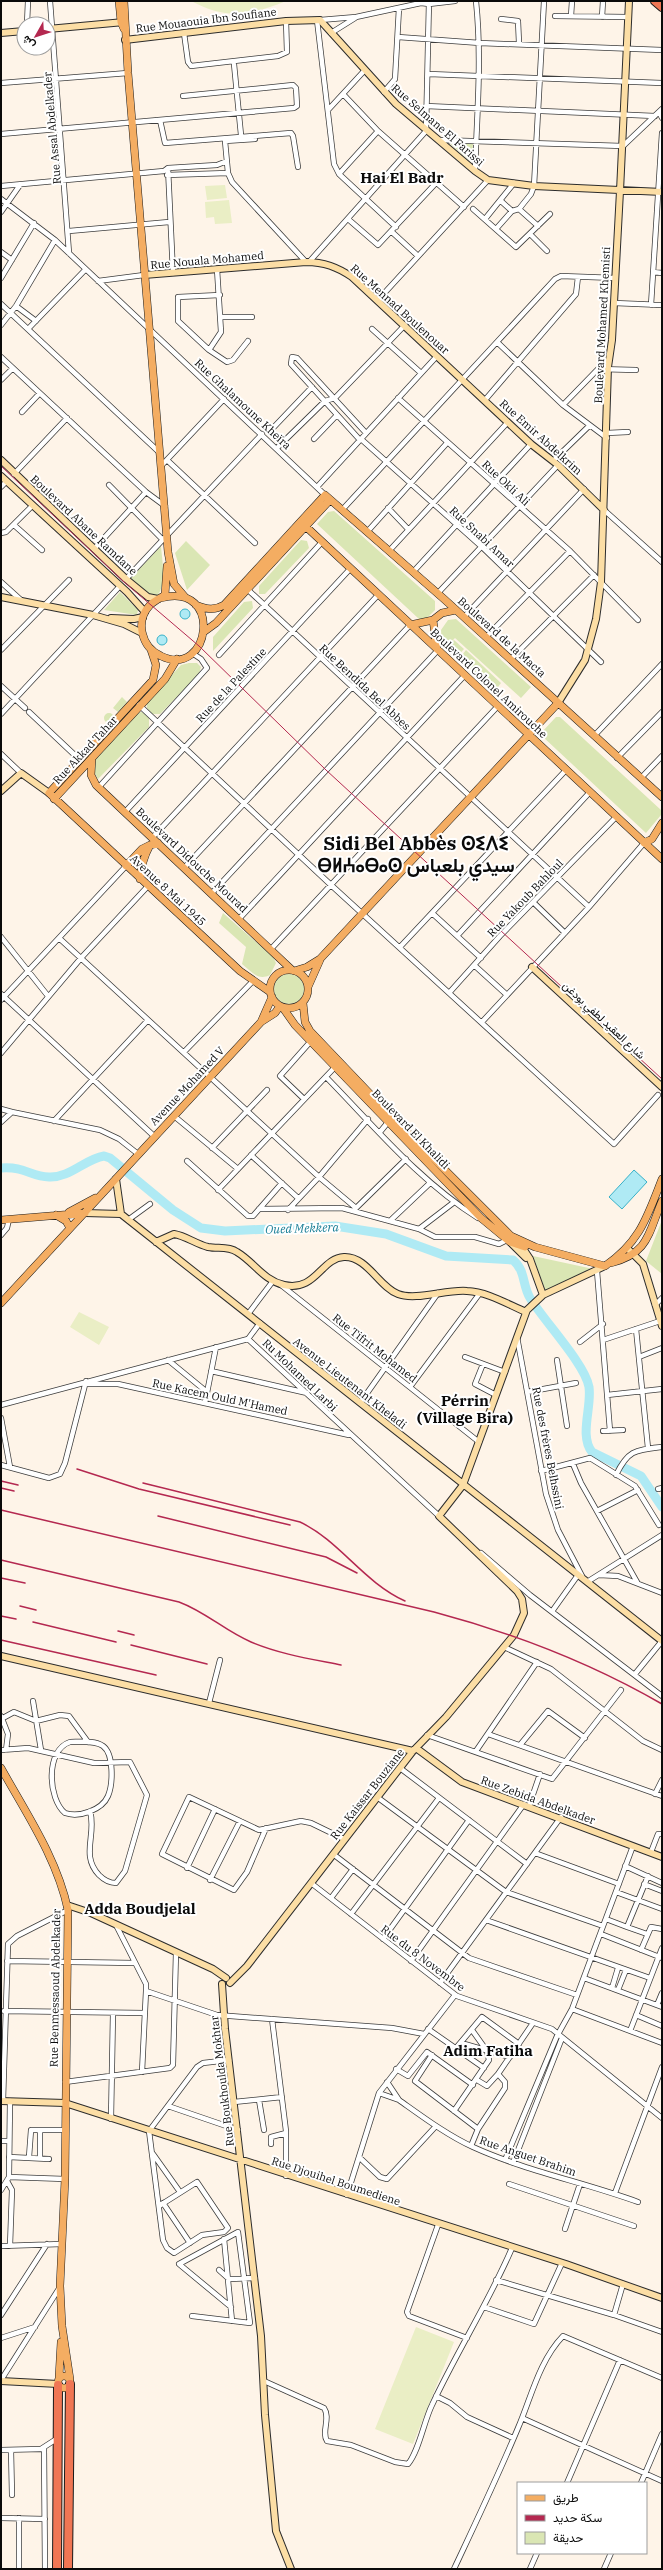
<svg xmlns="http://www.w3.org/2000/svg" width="663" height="2570" viewBox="0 0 663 2570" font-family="'IBM Plex Serif',Vazirmatn,'Noto Sans Tifinagh',serif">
<rect width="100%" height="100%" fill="#fef4e8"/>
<path fill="#dae6b4" d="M449,143L473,144L471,162Z
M334,511L435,601V610L427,618L419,619L317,524L328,512Z
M301,540L307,541L309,548L265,594H259V586Z
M186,541L210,565L187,590L175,553Z
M161,546C162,560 168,590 154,598L129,580Z
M120,592L138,610L137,615L104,610Z
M252,601L253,608L213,651V637L244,602Z
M456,619L531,687L521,698L455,638L445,648L442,645L441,630L448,620Z
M454,640L464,649L456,658L446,648Z
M466,650L501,683L495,691L459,659Z
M189,663H197L201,667L199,674L165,709L160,714H152L147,708V702L181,665Z
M122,697L127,702L118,712L113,708Z
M142,712L149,717V727L98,779L93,770L95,760L136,713Z
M104 718a5 5 0 1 1 10 0a5 5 0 1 1-10 0Z
M556,717H560L661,810V815L646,833L542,736L541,733Z
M223,913L273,957L276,963L270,975C258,981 252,972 242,964L246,947L219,923Z
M274 989a15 15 0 1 1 30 0a15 15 0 1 1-30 0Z
M662,1220V1274L646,1261Z
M533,1256L598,1270L546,1293Z"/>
<path fill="#eaeec5" d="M191,1H286C249,16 227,20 191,1Z
M225,185L227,198L207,200L205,186Z
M229,200L232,223L215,224L214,217L206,218L205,202Z
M79,1312L109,1327L99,1345L70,1327Z
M416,2327L454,2342L413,2444L375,2429Z"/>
<path fill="#afeaf4" stroke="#38b1c8" d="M180 614a5 5 0 1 1 10 0a5 5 0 1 1-10 0Z
M157 640a5 5 0 1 1 10 0a5 5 0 1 1-10 0Z
M634,1170L647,1182L622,1209L609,1197Z"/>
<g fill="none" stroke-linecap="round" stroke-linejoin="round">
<path stroke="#afeaf4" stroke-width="9" d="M1,1168C25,1166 31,1177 49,1177C70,1178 85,1159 104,1156L110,1158L173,1210L201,1228L225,1231L335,1226L386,1234L446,1256L513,1260C526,1271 522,1285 530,1298C544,1321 585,1364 589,1387C592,1407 579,1436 592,1452L641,1476L662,1507"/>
<defs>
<path id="street" d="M50,1L69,253
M555,16L627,17
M571,16L572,1
M602,17L603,1
M501,19L518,21L519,43
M317,20L334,164L339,174L396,227
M320,20L356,17L421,3L429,4L455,1
M27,24L28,1
M184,33L188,62L191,66L278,56L287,52L286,21
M331,33L355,18
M398,37L480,43L662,50
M234,64L241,135
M429,74L662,83
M1,83L128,73
M384,92L395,79L399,8
M343,94L378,131L464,207
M426,106L655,116
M328,110L364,71
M659,112L662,118
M160,120L165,143L291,133L293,136L298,167
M1,134L294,108L297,106L296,88L293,85L183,96
M255,139L225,141L228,173L232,182L306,262
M439,140L623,146L662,109
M168,168L173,273
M475,171C477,114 482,58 476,1
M339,174L378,131
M167,175L228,173
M1,186L164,171L168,168L217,165L227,161
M1,199L55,240L325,495
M501,201L512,211
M473,209L516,247L550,214
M1,212L20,185
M348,219L378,245L436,183
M485,219L514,183
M538,226L519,209L531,194L534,186L544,1
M496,229L512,211L519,209
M69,231L169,222
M392,232L418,256
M530,234L547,251
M1,252L12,260
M309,262L426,131L429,1
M653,272L662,273
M1,278L34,223
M98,281L144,275
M220,295L178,297V321L209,350L227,362L233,360L248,341
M378,300L488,180
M614,303L662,305
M1,304L159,452
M651,305L662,133
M16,306L36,321
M221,317H252
M1,325L16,306L55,240
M28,329L85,270
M372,329L421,373
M497,342L563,405L607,438
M209,350L221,332L217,269
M1,357L146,492L165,506
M1,380L13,368
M398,398L570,551L638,620
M485,400L576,294L578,277
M563,405L598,369L636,370
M22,412L39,394
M273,428L312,387
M607,433L628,432
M314,439L337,415
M361,439L482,547L601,662
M360,440L291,364L292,357L297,358L366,433
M277,448L325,401L335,398L405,325
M167,460L255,543
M553,461L589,426
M162,465L224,399
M14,474L67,418
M109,485L162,539
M1,487L7,481
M317,487L437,356
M388,508L408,529
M342,510L555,279L561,276L615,278
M604,510L662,562
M14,525L42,550
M367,532L447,443
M1,533L6,532L33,505
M94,549L146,492
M389,551L508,422
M413,572L531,444
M126,579L262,434
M1,582L22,601
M246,588L589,907
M438,593L558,465
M464,617L584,489
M486,637L570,551
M1,650L69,580
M219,655L322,542
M511,659L594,575
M1,686L25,708
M139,705L331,885L614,1144L658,1095
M29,712L80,760
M1,714L120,586
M594,736L662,664
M1,754L21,773
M617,758L662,712
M641,778L662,756
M99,787L207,668L201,659L192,653
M125,812L350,569
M152,838L378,595
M184,868L410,625
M212,893L438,650
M533,902L565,933
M432,913L481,958
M239,919L465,675
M457,936L590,792
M1,937L48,996
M59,938L319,1177L356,1208
M400,947L566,770
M271,949L498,706
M474,965L507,995
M449,993L500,936L617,816
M1,994L155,1137
M1,1000L126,866
M482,1022L589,907L644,843
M184,1052L253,981
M1,1053L81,958L148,886
M326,1077C374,1126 419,1181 478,1218
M304,1099L280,1076L311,1041
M1,1109L12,1112
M174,1116L238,1169
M54,1121L148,1020
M1,1122L12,1112L100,1130L119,1139L138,1154
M380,1132L389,1121
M212,1148L267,1090
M251,1155L298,1198
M187,1161L248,1216H253L282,1183
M218,1190L336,1066
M259,1209L342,1208L419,1229L453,1203
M288,1210L319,1177L368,1119
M354,1210L406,1159
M128,1220L150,1204
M391,1220L430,1183
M419,1229L435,1237H475L499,1244L507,1240
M1,1235L7,1228L9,1219
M597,1271L610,1431
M281,1285L479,1442
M655,1305L662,1298
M248,1314L273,1281
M636,1329L648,1448
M517,1337L546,1494L558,1530L582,1576
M248,1339L260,1323
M603,1340L660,1321
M580,1342L603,1324
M465,1357L505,1372
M639,1357L662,1348
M168,1360L207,1392
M557,1360L567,1426
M483,1364L475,1384L496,1395
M211,1371L307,1393
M85,1384H118L349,1435
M410,1387L480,1293
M527,1392L576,1383
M607,1395L662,1389
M205,1403L216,1347
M360,1403L438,1293
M1,1405L248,1339L439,1516
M1,1418L10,1467
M603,1431L623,1430
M573,1464L581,1483L637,1582
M1,1465L49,1478L60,1474L65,1463L86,1381
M541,1471L590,1458L635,1486L659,1525
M616,1475C628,1450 635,1450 662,1447
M658,1489L662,1488
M597,1511L638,1490
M481,1553L530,1595L662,1696
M599,1575L618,1576L662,1593
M587,1582L662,1535
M553,1610L578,1575
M504,1647L551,1669L643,1741L662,1750
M635,1674L662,1641
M33,1701L41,1750
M209,1703L220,1660
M1,1716L8,1734L6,1750
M3,1718L14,1712L36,1721L60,1715L69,1716L88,1742
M488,1734L662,1796
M427,1735L552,1779L621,1690
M70,1742C79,1742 95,1740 103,1746C114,1754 113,1784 108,1796C102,1810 79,1818 65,1813C48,1799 45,1750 70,1742Z
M520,1745L548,1711L585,1738
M1,1750L28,1748L94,1763L130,1762L147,1795L125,1871L116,1883C109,1883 104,1880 99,1875C80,1855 97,1834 90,1811
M476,1751L537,1662
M400,1768L527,1864
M655,1794L662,1780
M377,1797L506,1892L603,1926
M529,1806L540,1774
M266,1828L247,1872L234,1890L162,1854L189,1797L259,1830L301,1821L311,1823L344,1839
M651,1852L658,1834H662
M535,1853L619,1884
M333,1854L469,1958L577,1995
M625,1866L662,1883
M187,1868L215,1809
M210,1880L240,1821
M311,1883L457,1996L552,2029L662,2118
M644,1884L662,1891
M616,1892L662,1909
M331,1898L353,1869
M351,1914L439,1798
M606,1919L627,1927L648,1876
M486,1920L650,1978
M116,1925L146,1984V1991L217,2015L392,2028L424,2034
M627,1927L647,1934
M601,1934L662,1958
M383,1939L469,1820
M641,1950L651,1927L662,1929
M7,1961L135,1963
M411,1961L524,1804
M584,1978L662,2007
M440,1983L561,1817
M612,1988L618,1968
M618,1990L626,1970
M657,2005L662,1993
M572,2009L662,2043
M4,2011L145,2013
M636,2015L662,2026
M272,2019L286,2131V2176
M428,2029L484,2068
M630,2031L662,1948
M461,2043L510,2057
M456,2048L482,2017L519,2044
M432,2055L415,2081L478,2129
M396,2069L408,2076L427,2052L473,2085
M142,2072L146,1991
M477,2080L487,2086L498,2074
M65,2082L170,2068L173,2065L176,1952
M379,2093L399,2100L387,2082
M259,2100L264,2130
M399,2100C423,2117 447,2135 473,2147C526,2171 583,2182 638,2202
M3,2101L8,1944L17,1936L68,1910
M234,2102L282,2097
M168,2106L238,2130
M454,2111L489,2060L487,2051L472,2030
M111,2119L113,2013
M40,2130V2158
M1,2141H9
M271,2144V2137L286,2133
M471,2146L478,2129L505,2088V2082L498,2074L533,2023
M153,2154L180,2192
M9,2157L49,2159
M29,2157L31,2130H65
M359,2157L380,2177L387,2179L436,2126
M505,2160L557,2036L572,2009L633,1846
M513,2163L562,2038
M9,2177L65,2179
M7,2181L12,2190L10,2246
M509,2184L634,2226
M1,2190L9,2177L10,2101
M615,2193L662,2067
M347,2195L379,2093L455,1995
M163,2203L190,2243
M159,2206L197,2182L228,2228L224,2232L202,2235L174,2253L167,2248L163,2240L149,2131L197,2067L203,2063L229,2060
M438,2225L407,2312L409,2316L467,2338
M565,2229L580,2184
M224,2239L232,2321
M1,2246L62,2244
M219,2270L229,2279L255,2278
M496,2280L614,2315L623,2284
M484,2307L534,2324L562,2263
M1,2315L47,2244
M614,2315L662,2332
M192,2316L250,2323L238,2232L179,2264L231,2307
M1,2338L35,2327
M1,2380L60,2287
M264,2381L324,2408C331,2418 321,2432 327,2441L351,2445L395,2462L408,2464C419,2451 424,2421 432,2405C457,2351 489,2302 512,2248
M436,2396L450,2403L467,2417L513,2438
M522,2418L662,2481
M44,2448L45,2569
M1,2450L41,2449L58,2438
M11,2450L12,2495
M567,2483L620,2360
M641,2483L662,2434
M1,2518L45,2519
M19,2569V2518
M454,2569C476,2522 498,2476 518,2428C531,2398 539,2361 563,2336L662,2378
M530,2569L537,2553
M604,2569L611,2553"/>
<path id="secondary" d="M48,29L124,22
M1,33L24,31
M125,40L286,21L320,20L396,104L475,171L488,180L534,186L662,192
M144,275L306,262C324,262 337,267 352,277L531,444L558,465L604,510
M1,460L126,579L148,597L158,599
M1,476L127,592L145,612
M1,597L93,615L124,624L142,633
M111,618L134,619L143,617
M558,703L585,660L596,619L601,582L608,367L612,340L620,191L629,1
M1,791L21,773L49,793
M532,967L662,1087
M116,1179L121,1214
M85,1213L121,1214
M121,1214L662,1641
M156,1242L174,1234C186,1236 196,1244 208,1247C218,1249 228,1246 237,1252C254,1262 263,1280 284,1285C316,1292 321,1258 344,1257C367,1256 379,1287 398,1294C416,1301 447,1289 467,1291C488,1292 507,1304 526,1312
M510,1242L526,1258
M520,1244L530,1259L543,1295
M628,1249L643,1264L662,1326
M1,1656L413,1751
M416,1748L462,1782L662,1857
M67,1905L91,1913L213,1969L226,1978
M230,1983L247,1966L413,1751L446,1717L514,1635L524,1613L522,1599L517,1591L439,1516L463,1485L527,1310L543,1295L605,1266
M222,1984L225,2029L261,2336L265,2415L276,2531L291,2569
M1,2101L65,2103L566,2264L662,2298
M1,2381L58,2384"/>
<path id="primary" d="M119,1L121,22L124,29
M124,1L128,73L168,552L174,584L185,597
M301,522L662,859
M161,598C224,581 211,680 161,656C141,647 135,621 150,605C154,601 160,598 165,595L167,566
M196,605C206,609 214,611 224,605L325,495L444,599L662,797
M433,620L437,649
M410,625L433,620L442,613L456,610
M205,631L216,623L330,500
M151,650L156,665L153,680L49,793L240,971L270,992
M92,758L91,775L96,785L292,970
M54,799L165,679L177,659
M644,843L652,839L662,823
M126,866L142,849L150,845
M140,879C141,866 144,856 150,845L158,843
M270 989a19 19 0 1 1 38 0a19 19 0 1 1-38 0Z
M294,971L307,967L320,959L558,703
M308,987L320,960
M303,1003L305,1022L310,1031L392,1117L511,1236L535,1247L605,1266C640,1242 647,1217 662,1179
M283,1008L295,1025L481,1218L510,1242L525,1247
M261,1022L272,997
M69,1212L95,1198
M56,1215L66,1221L70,1228
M1,1220L85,1213
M611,1263C649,1253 648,1234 662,1201
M1,1303L261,1022L275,1013L280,1006
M1,1768C26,1813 57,1858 68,1910L65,2179L60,2286L62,2326L70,2379
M58 2382a6 6 0 1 1 12 0a6 6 0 1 1-12 0Z
M59,2377L61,2342"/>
<path id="highway" d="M655,1L662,7
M57,2569L58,2385
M68,2569L70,2384"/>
</defs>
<use href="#street" stroke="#3d3d3d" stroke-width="6"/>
<use href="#secondary" stroke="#2c2c2c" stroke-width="8"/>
<use href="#primary" stroke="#1b1b1b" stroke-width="8"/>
<use href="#highway" stroke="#1b1b1b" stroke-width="10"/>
<use href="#street" stroke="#fff" stroke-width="4.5"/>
<use href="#secondary" stroke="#fcdea5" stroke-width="6"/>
<use href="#primary" stroke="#f4ad62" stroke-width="7"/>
<use href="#highway" stroke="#f07654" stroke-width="8"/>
<path stroke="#b42850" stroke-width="1" d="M1,466L124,582L199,646L326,770L662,1079"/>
<path stroke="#b42850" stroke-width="1.5" d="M77,1469L139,1489L290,1525
M1,1481L18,1485
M143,1483L300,1522C340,1541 363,1582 405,1601
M1,1488L14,1491
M1,1510L434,1612C513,1633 591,1663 662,1704
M158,1516L326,1557L357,1573
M1,1560L179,1602C206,1612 225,1631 251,1642C279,1654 311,1659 341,1665
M1,1578L25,1583
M20,1606L36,1610
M1,1616L16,1619
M33,1622L116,1642
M118,1631L134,1635
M1,1640L156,1675
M131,1645L207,1664"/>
</g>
<g text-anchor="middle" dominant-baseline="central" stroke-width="4" stroke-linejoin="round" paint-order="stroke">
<g font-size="11" fill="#0a0a0a" stroke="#fff">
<text transform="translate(206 20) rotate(-7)">Rue Mouaouia Ibn Soufiane</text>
<text transform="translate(438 125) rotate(41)">Rue Selmane El Farissi</text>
<text transform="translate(52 128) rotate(-95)">Rue Assal Abdelkader</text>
<text transform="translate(207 260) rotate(-5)">Rue Nouala Mohamed</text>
<text transform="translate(400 309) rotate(42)">Rue Mennad Boulenouar</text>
<text transform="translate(602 325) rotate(-87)">Boulevard Mohamed Khemisti</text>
<text transform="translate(243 404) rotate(43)">Rue Ghalamoune Kheïra</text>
<text transform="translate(541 437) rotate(42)">Rue Emir Abdelkrim</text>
<text transform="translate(506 483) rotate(43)">Rue Okli Ali</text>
<text transform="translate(84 525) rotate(43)">Boulevard Abane Ramdane</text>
<text transform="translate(482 537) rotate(43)">Rue Snabi Amar</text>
<text transform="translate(502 637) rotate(42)">Boulevard de la Macta</text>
<text transform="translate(489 683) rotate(43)">Boulevard Colonel Amirouche</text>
<text transform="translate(231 685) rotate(-47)">Rue de la Palestine</text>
<text transform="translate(365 687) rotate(43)">Rue Bendida Bel Abbes</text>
<text transform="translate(85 750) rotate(-47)">Rue Akkad Tahar</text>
<text transform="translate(192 860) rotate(43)">Boulevard Didouche Mourad</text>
<text transform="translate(168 890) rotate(43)">Avenue 8 Mai 1945</text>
<text transform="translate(525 898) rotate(-46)">Rue Yakoub Bahloul</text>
<text transform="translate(604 1020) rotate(43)">شارع العقيد لطفي بودغن</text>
<text transform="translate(187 1086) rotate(-47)">Avenue Mohamed V</text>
<text transform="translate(411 1129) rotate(46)">Boulevard El Khalidi</text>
<text transform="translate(375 1348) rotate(38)">Rue Tifrit Mohamed</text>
<text transform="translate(300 1375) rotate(44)">Ru Mohamed Larbi</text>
<text transform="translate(350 1383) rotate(38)">Avenue Lieutenant Kheladi</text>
<text transform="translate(220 1397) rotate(12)">Rue Kacem Ould M'Hamed</text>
<text transform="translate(548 1448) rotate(79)">Rue des frères Belhssini</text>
<text transform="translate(367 1794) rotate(-52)">Rue Kaissar Bouziane</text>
<text transform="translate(538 1800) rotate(20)">Rue Zebida Abdelkader</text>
<text transform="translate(423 1958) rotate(37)">Rue du 8 Novembre</text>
<text transform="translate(55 1988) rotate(-89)">Rue Benmessaoud Abdelkader</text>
<text transform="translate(222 2081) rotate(-97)">Rue Boukhoulda Mokhtar</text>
<text transform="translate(528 2156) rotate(19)">Rue Anguet Brahim</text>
<text transform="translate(336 2181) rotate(18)">Rue Djouihel Boumediene</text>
</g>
<g font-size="12" font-style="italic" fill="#197e96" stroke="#fff">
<text transform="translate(302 1228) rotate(-2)">Oued Mekkera</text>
</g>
<g font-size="15" font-weight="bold" fill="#0a0a0a" stroke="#fff">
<text x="402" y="177">Hai El Badr</text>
<text x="465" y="1400">Pérrin<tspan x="465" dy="17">(Village Bira)</tspan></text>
<text x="140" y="1908">Adda Boudjelal</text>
<text x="488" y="2050">Adim Fatiha</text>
</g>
<g font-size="19" font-weight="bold" fill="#0a0a0a" stroke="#fff">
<text x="416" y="843">Sidi Bel Abbès ⵙⵉⴷⵉ<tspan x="416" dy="22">ⴱⵍⵄⴰⴱⴰⵙ سيدي بلعباس</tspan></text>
</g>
</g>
<rect width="663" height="2570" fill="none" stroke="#0a0a0a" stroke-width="4"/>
<rect x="517" y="2482" width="130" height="72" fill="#ffffff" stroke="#9d9d9d"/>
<rect x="525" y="2495" width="20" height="6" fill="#f4ad62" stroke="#9d9d9d"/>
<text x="553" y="2502" font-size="12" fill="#0a0a0a">طريق</text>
<rect x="525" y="2515" width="20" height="6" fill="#b42850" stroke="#9d9d9d"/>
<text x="553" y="2522" font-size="12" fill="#0a0a0a">سكة حديد</text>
<rect x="525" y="2532" width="20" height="12" fill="#dae6b4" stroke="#9d9d9d"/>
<text x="553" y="2542" font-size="12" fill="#0a0a0a">حديقة</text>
<g transform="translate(36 36) rotate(231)"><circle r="19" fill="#ffffff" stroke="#9d9d9d"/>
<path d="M0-3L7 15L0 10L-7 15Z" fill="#b42850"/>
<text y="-6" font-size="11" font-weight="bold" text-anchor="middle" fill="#0a0a0a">ش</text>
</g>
</svg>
